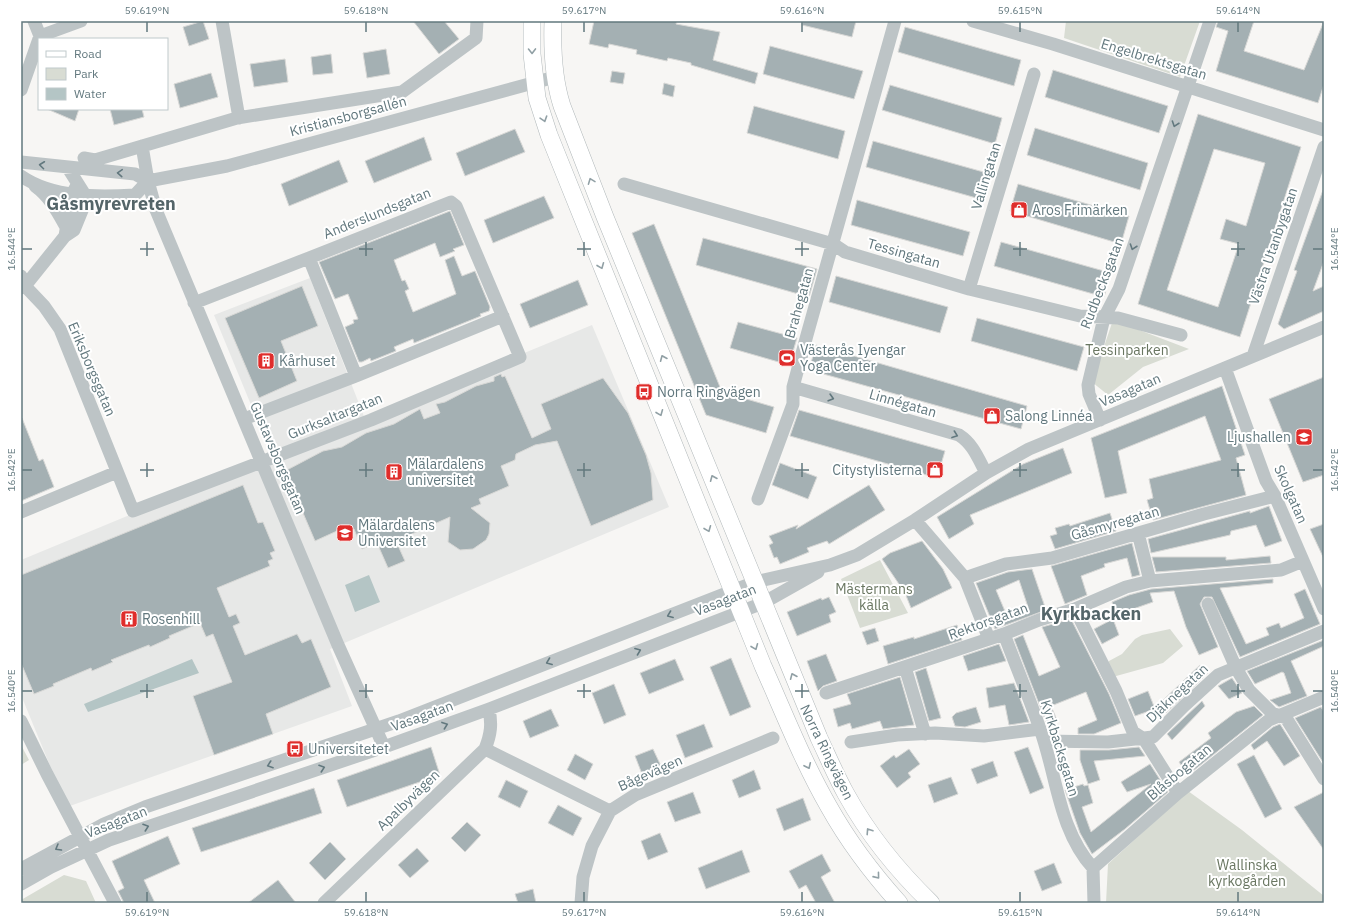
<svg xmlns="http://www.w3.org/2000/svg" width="1345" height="924" viewBox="0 0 1345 924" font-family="'IBM Plex Sans',sans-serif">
<rect width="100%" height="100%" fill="#f7f6f4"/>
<path fill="#e7e8e7" d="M310,278L365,419L592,325L669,507L330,649L352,706L67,807L21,695V560L272,456L214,315Z"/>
<path fill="#d8dcd3" d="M1066,21H1200L1180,77L1064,38Z
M1113,320L1189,349L1143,367L1108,395L1092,382Z
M880,560L908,613L860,628L841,579Z
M1170,629L1183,646L1163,663L1109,678L1104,667L1109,661L1122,654L1135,639L1142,635Z
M21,745L29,760L21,765Z
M1188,791L1242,830L1324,896V903H1106L1108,864Z
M64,875L86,881L96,903H21V900Z"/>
<path fill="#b4c5c5" d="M369,575L380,602L355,612L345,585Z
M192,659L199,673L88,712L84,704Z"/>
<path fill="#a4b0b3" stroke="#d8d8d6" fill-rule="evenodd" d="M203,21L209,39L189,46L183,27Z
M413,21H444L459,39L439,54Z
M594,21H677L676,24L720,32L713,60L758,73L755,84L691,65V63L668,58L667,61L636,54L637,50L609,44L608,48L589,44Z
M803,21H856L852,37L802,25Z
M1218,21H1254L1244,51L1304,70L1324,21V84L1318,103L1216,71L1228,31L1216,27Z
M905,27L1021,60L1014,86L898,52Z
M770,46L863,71L854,99L763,74Z
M386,49L390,74L367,78L363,53Z
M331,54L333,73L313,75L311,57Z
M285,59L288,82L254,87L250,64Z
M1053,70L1168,106L1159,133L1045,97Z
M612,71L625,73L623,84L610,82Z
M211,73L218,97L180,108L174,84Z
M664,83L675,86L673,97L662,94Z
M890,85L1002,118L995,144L882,110Z
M754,106L845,131L838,159L747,133Z
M47,109H79L75,121Z
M110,109H142L144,117L114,125Z
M1198,114L1301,147L1240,337L1138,304ZM1214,149L1265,163L1246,226L1226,219L1220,239L1239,244L1218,307L1167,290Z
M1035,128L1148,163L1140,190L1027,155Z
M515,129L525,152L465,176L456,153Z
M424,137L432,160L374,183L365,161Z
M873,141L987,173L980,199L866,167Z
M339,160L348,182L289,206L281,184Z
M1018,184L1129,216L1121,244L1010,211Z
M1323,190L1324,191V261L1313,291L1324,286V311L1284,329L1278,324L1297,271L1294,270Z
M544,196L554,218L493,243L484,220Z
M857,200L970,232L963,256L851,225Z
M450,211L464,245L453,249L455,251L440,257L435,243L394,260L402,281L405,280L409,289L405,291L413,312L456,294L445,260L454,256L462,276L475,271L490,307L489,311L480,314L481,316L414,343L413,339L394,347L396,351L371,361L370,358L362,362H359L345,327L354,323L353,320L358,319L348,294L335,299L319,262Z
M654,224L722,392L774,407L766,433L706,415L632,233Z
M703,238L817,269L809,297L696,265Z
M1001,242L1111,273L1104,297L994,266Z
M836,276L948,307L940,333L829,302Z
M578,280L588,305L530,328L520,304Z
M302,286L318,326L281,341L297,381L259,398L225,318Z
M977,318L1084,347L1077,371L971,341Z
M738,322L797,338L789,365L730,348Z
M816,345L1027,406L1021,429L809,370Z
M501,374L502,377L505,376L532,438L551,429L541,404L603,378L628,413L646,455L651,473L653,500L591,526L557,441L535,445L516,454L515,460L501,466L509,486L479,499L481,504L471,508L490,523L489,534L486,540L473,549L460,550L448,542L450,517L396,541L405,561L388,568L377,543L362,549L354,529L350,531L348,526L315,541L285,471L323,451L342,447L366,433L394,424L420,409L424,419L440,413L436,404L445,402L476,386L494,381V377Z
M1324,377V475L1303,482L1269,399Z
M1222,386L1245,455L1236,458L1246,495L1153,520L1147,500L1153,498L1149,479L1221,460L1205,416L1118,451L1127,493L1105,498L1091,438Z
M799,410L945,451L937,478L790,436Z
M22,418L39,461L43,459L54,487L21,501Z
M1063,448L1072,473L970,515L974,524L949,539L937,517L1023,464Z
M780,463L817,477L808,499L772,485Z
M243,485L258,523L263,522L275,551L270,553L273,559L268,561L270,566L217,588L229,617L236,614L240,623L233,626L245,655L297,634L302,643L311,639L331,687L266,714L273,734L214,755L193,696L232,682L213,634L206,637L200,623L169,636L170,638L150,647L149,645L111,660L113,662L92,671L91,668L53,684L54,686L34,694L21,663V575Z
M869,485L885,510L829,544L827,541L807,548L809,552L780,564L777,557L774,558L769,545L773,543L769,536L798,525L796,529Z
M1269,506L1282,541L1265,547L1256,525L1231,531L1230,535L1151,553L1148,539L1250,511V513Z
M1110,513L1116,531L1055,549L1050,536L1057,534L1055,528L1069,524L1070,526Z
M1324,524V559L1310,529Z
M922,541L943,569L952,588L911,608L905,593L882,559L890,553Z
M1132,543L1140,575L1132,577L1127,558L1104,564L1105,567L1081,576L1087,595L1065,604L1051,566Z
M1270,556L1271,563L1156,572L1152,557H1226V560Z
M1032,569L1046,610L995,629L976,583L1008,572ZM1019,580L1028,607L1007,616L996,590Z
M1273,579V583L1220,588L1246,644L1269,635L1266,628L1279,623L1281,628L1304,618L1294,594L1305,589L1320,624L1240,657L1212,597H1204L1200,604L1218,647L1199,655L1186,627L1174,591L1150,593L1153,602L1116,615L1112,602L1129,595L1151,589Z
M829,597L836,612L829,615L831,622L797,636L787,612L821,598L822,600Z
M1071,619L1109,694L1121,723L1094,734H1078V728L1097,720L1086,692L1051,706L1057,720L1046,722L1014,639L1023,635L1039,676L1060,667L1042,627Z
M1113,619L1119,635L1102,644L1094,629Z
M957,625L962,640L888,664L883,646L914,637V639Z
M875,628L879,641L867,645L862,632Z
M1324,640V646L1291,661L1307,696L1279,707L1270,700L1291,693L1284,673L1282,672L1255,684L1247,671Z
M999,644L1006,661L968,671L963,656Z
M826,654L837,681L823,686L818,691L807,661Z
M731,658L751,707L730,716L710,667Z
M675,659L684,680L649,694L640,673Z
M1200,665L1208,673L1166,713L1158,705Z
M926,668L941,718L929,721L915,672Z
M900,677L914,725L883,729L880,721L852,729L850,723L838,727L833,709L851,704L847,694Z
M1232,678L1242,693L1229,699L1218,686Z
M1014,683L1029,722L1009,725L1005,705L989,708L986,688Z
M614,684L626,715L604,724L592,693Z
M1148,691L1155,709L1135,716L1128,699Z
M1202,701L1205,706L1172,740L1167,734Z
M1254,706L1263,715L1188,775L1179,762L1211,738L1208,733L1236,712Z
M976,707L981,722L965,727L955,726L952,717L956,713Z
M1321,707L1324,712V764L1295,718Z
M551,709L559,726L530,738L523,721Z
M704,724L713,747L685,758L676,735Z
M1280,724L1300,756L1284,766L1267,741L1254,750L1251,745L1273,727Z
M431,747L440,775L347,807L337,780Z
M1028,747L1044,788L1030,794L1014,752Z
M1139,747L1145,756L1094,761L1100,780L1088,784L1080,760V750H1109Z
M653,749L661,766L642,774L635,756Z
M909,749L920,764L908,773L911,777L897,788L880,766L894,755L896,758Z
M575,754L593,764L585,780L567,770Z
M1254,755L1282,809L1265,818L1237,764Z
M993,761L998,776L977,784L971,769Z
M1150,764L1168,792L1125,829L1092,854L1080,833L1065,790L1083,784L1084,786L1088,785L1093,803L1082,807L1091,832L1151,784L1127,792L1121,782Z
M754,770L761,789L739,798L732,780Z
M951,777L958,794L934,803L928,785Z
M506,780L528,791L520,808L498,797Z
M314,788L322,813L201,852L192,828Z
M693,792L701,813L675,822L667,802Z
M1324,792V850L1294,807Z
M803,798L811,820L784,831L776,809Z
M558,805L582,818L573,836L548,823Z
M467,822L481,835L465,852L451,838Z
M660,833L668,852L648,860L641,841Z
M168,836L180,864L144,880L155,903H124L118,891L124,888L112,861Z
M330,842L346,859L325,880L309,863Z
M417,848L429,861L410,878L398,865Z
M742,850L750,872L706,889L698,868Z
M822,854L831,871L821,877L835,903H816L806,885L799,889L789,871Z
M1054,863L1062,883L1042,891L1034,871Z
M278,880L296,903H248Z
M533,889L536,903H518L515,894Z"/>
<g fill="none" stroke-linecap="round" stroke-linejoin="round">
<defs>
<path id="major" d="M532,21V54L537,98L549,135L763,666C784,713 803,762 829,807C848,841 873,874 899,903
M553,21C552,50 553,78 562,106L605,217L819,738C828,757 836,776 846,794C868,834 898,871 931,903"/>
</defs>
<use href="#major" stroke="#b1b8ba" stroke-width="18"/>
<path stroke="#bdc4c6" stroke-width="13" d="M222,21L239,118
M973,21L1053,44L1324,130
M40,36L81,21
M21,90L40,36L34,21
M142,146L148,181L156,210L338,645L384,747
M84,158L95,160L237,118L402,92L476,38L477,21
M21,162L135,174L148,181
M21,176C53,198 97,197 135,195L148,181L227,166L555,77
M624,184L833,244L845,252L969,289L1080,316L1118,318L1181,335
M35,186C50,197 57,211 66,227
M65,236L72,194L76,187
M21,276L25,286L44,306L60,329L133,511L371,420L520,357L456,206L451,202L309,258L356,376
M21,288L25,286L65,236L74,230L83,208L85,195L68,168
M969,289L1034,74
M194,303L309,258
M1253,356L1324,147
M1225,368L1266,481L1275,496L1324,609
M793,387L959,435C973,444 978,458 986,473
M244,419L356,376L503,316
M1100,420L1089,394L1088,385L1104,318L1119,289L1210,21
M758,499L793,404V387L807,335L895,21
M21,512L117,472
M915,520L965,578L989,639
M1138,533L1150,581
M965,578L1006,564L1052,558L1204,514L1275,496
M1208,604L1236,668L1249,690L1272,713L1286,718L1324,779
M1075,609L1116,691L1133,732L1144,739L1178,793
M1004,634C1016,666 1029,697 1040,729C1057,775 1058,829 1093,868
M905,667L925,734
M826,693L1004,634L1039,620L1075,609L1126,587L1150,581L1281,570L1303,561
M21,721L47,774L115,903
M1044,741L1108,742L1153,737L1184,706L1218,675L1324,631
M851,742L897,735L935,733L984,736L1040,729
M485,749L610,811
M21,869L104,824L145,807L399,721L755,582L830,565L857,555L915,520L986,473L1029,449L1324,327
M21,884L51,867L109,840L384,747L489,709L763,603L818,572
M324,903L485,749C491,734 492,724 489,709
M581,903L583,877L592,846L610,811L635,795L773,738
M1094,903L1093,868L1178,793L1269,720L1324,697"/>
<use href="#major" stroke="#fff" stroke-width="17"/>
</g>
<defs><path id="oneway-chevron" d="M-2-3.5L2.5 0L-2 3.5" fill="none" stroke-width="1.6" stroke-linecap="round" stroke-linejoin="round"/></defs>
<g stroke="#91a0a5">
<use href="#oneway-chevron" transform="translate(532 51) rotate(89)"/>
<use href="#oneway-chevron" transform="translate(544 119) rotate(72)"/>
<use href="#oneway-chevron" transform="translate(591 181) rotate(-111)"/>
<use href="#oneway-chevron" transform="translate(601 266) rotate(68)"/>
<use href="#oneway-chevron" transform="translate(663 358) rotate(-113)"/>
<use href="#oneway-chevron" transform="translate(660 413) rotate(68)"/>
<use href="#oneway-chevron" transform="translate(713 478) rotate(-113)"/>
<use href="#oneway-chevron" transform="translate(708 529) rotate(68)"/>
<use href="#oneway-chevron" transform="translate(755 647) rotate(68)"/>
<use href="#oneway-chevron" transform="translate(793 676) rotate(-113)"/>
<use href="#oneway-chevron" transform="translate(808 766) rotate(65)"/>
<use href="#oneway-chevron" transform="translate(869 831) rotate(-123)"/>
<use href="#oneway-chevron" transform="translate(877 876) rotate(51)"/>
</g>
<g stroke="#62787e">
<use href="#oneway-chevron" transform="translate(1175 124) rotate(109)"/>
<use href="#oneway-chevron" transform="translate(42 165) rotate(-173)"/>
<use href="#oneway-chevron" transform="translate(120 173) rotate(-176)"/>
<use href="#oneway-chevron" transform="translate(1133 247) rotate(109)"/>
<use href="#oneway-chevron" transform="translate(831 398) rotate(16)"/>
<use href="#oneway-chevron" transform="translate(955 435) rotate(20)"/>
<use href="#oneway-chevron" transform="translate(670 615) rotate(159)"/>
<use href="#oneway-chevron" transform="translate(638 651) rotate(-21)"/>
<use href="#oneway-chevron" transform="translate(549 662) rotate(159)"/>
<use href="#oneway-chevron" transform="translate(445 725) rotate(-20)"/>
<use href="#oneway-chevron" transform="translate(270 765) rotate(161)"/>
<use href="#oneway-chevron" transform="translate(322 768) rotate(-19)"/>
<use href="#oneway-chevron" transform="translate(146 827) rotate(-19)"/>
<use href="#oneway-chevron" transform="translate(58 848) rotate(150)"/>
</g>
<path fill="none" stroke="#62787e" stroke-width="1.5" d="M147,22V32M366,22V32M584,22V32M802,22V32M1020,22V32M1238,22V32M147,242V256M366,242V256M584,242V256M802,242V256M1020,242V256M1238,242V256M22,249H32M140,249H154M359,249H373M577,249H591M795,249H809M1013,249H1027M1231,249H1245M1313,249H1323M147,463V477M366,463V477M584,463V477M802,463V477M1020,463V477M1238,463V477M22,470H32M140,470H154M359,470H373M577,470H591M795,470H809M1013,470H1027M1231,470H1245M1313,470H1323M147,684V698M366,684V698M584,684V698M802,684V698M1020,684V698M1238,684V698M22,691H32M140,691H154M359,691H373M577,691H591M795,691H809M1013,691H1027M1231,691H1245M1313,691H1323M147,892V902M366,892V902M584,892V902M802,892V902M1020,892V902M1238,892V902"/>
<defs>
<symbol id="shop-square" viewBox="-11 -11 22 22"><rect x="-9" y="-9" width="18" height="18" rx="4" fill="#df2d2b" stroke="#fff"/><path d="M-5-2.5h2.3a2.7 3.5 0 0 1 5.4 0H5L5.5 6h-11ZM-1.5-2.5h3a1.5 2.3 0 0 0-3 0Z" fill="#fff"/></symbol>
<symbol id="stadium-square" viewBox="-11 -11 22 22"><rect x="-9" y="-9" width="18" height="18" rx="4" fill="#df2d2b" stroke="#fff"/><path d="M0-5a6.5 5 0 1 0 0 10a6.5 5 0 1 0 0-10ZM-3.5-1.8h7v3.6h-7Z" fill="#fff"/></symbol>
<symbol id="building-square" viewBox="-11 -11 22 22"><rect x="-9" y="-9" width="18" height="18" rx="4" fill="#df2d2b" stroke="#fff"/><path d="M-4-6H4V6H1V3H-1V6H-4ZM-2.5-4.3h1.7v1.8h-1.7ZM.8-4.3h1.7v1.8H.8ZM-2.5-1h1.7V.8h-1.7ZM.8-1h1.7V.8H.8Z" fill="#fff"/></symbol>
<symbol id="bus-square" viewBox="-11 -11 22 22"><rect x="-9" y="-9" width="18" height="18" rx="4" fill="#df2d2b" stroke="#fff"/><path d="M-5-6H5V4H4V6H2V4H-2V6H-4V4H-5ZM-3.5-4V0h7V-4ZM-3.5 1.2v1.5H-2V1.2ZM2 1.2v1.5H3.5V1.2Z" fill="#fff"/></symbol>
<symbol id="school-square" viewBox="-11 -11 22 22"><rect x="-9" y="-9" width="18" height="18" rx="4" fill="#df2d2b" stroke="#fff"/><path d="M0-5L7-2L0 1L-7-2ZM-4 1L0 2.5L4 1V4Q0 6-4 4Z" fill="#fff"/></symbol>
<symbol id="university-square" viewBox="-11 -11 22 22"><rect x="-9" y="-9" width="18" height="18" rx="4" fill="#df2d2b" stroke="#fff"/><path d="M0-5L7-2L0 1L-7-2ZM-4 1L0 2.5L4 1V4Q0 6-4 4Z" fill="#fff"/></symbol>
</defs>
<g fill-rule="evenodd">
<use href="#shop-square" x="1009" y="200" width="20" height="20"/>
<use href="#stadium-square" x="777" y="348" width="20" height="20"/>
<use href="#building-square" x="256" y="351" width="20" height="20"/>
<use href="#bus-square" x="634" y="382" width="20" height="20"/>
<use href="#shop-square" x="982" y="406" width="20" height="20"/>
<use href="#school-square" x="1294" y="427" width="20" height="20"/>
<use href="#shop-square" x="925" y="460" width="20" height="20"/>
<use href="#building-square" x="384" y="462" width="20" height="20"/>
<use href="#university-square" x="335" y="523" width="20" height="20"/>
<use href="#building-square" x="119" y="609" width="20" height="20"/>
<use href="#bus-square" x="285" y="739" width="20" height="20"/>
</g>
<g text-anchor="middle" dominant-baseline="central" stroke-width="4" stroke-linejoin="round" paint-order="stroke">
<g font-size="14" fill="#62787e" stroke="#fff">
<text transform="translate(1154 59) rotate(17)">Engelbrektsgatan</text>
<text transform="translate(348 116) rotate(-15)">Kristiansborgsallén</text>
<text transform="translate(986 176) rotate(-73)">Vallingatan</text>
<text transform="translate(377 213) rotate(-22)">Anderslundsgatan</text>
<text transform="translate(1273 246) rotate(-71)">Västra Utanbygatan</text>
<text transform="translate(904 253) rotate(16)">Tessingatan</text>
<text transform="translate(1102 283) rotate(-69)">Rudbecksgatan</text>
<text transform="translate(799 303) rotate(-74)">Brahegatan</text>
<text transform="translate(92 369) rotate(67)">Eriksborgsgatan</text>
<text transform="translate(1130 390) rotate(-23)">Vasagatan</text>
<text transform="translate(903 403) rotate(16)">Linnégatan</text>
<text transform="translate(335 416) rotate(-22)">Gurksaltargatan</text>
<text transform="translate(278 458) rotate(67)">Gustavsborgsgatan</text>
<text transform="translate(1291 494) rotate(66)">Skolgatan</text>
<text transform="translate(1115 523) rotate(-16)">Gåsmyregatan</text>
<text transform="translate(725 600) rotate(-21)">Vasagatan</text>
<text transform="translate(988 621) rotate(-20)">Rektorsgatan</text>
<text transform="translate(1177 693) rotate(-43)">Djäknegatan</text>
<text transform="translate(422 716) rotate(-20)">Vasagatan</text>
<text transform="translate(1060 748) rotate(73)">Kyrkbacksgatan</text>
<text transform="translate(827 752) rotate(64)">Norra Ringvägen</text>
<text transform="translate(1179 772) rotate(-40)">Blåsbogatan</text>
<text transform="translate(650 773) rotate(-24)">Bågevägen</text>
<text transform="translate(408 800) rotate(-44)">Apalbyvägen</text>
<text transform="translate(116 822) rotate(-21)">Vasagatan</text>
</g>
<g font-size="14" fill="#62787e" stroke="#fff" text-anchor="start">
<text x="1032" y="210">Aros Frimärken</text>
<text x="800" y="350">Västerås Iyengar<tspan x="800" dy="16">Yoga Center</tspan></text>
<text x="279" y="361">Kårhuset</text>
<text x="657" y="392">Norra Ringvägen</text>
<text x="1005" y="416">Salong Linnéa</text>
<text x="1291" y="437" text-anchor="end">Ljushallen</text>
<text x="407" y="464">Mälardalens<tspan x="407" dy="16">universitet</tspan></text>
<text x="922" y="470" text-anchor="end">Citystylisterna</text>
<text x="358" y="525">Mälardalens<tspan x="358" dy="16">Universitet</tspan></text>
<text x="142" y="619">Rosenhill</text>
<text x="308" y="749">Universitetet</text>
</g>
<g font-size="14" fill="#697661" stroke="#fff">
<text x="1127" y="350">Tessinparken</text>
<text x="874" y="589">Mästermans<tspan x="874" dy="16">källa</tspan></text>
<text x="1247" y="865">Wallinska<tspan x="1247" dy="16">kyrkogården</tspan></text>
</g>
<g font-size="18" font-weight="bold" fill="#546569" stroke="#fff">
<text x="111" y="203">Gåsmyrevreten</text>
<text x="1091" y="613">Kyrkbacken</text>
</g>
</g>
<rect width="1345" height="924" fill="none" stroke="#ffffff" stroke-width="44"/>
<rect x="38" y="38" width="130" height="72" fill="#ffffff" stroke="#c0c9cb"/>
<rect x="46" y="51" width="20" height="6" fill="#ffffff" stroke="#c0c9cb"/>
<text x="74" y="58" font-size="12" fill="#62787e">Road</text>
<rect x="46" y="68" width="20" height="12" fill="#d8dcd3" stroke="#c0c9cb"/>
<text x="74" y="78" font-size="12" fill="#62787e">Park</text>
<rect x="46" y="88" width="20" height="12" fill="#b4c5c5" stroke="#c0c9cb"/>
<text x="74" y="98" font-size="12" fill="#62787e">Water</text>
<rect x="22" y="22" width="1301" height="880" fill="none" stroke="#62787e" stroke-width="1.5"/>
<g font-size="10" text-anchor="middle" fill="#62787e">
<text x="147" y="14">59.619°N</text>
<text x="366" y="14">59.618°N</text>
<text x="584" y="14">59.617°N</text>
<text x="802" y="14">59.616°N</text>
<text x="1020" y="14">59.615°N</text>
<text x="1238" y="14">59.614°N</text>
<text transform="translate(1334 249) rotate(-90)" y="4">16.544°E</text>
<text transform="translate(11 249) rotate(-90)" y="4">16.544°E</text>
<text transform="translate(1334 470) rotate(-90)" y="4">16.542°E</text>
<text transform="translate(11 470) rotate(-90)" y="4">16.542°E</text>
<text transform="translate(1334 691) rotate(-90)" y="4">16.540°E</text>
<text transform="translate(11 691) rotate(-90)" y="4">16.540°E</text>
<text x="147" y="916">59.619°N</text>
<text x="366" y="916">59.618°N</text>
<text x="584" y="916">59.617°N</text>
<text x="802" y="916">59.616°N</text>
<text x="1020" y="916">59.615°N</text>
<text x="1238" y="916">59.614°N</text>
</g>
</svg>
